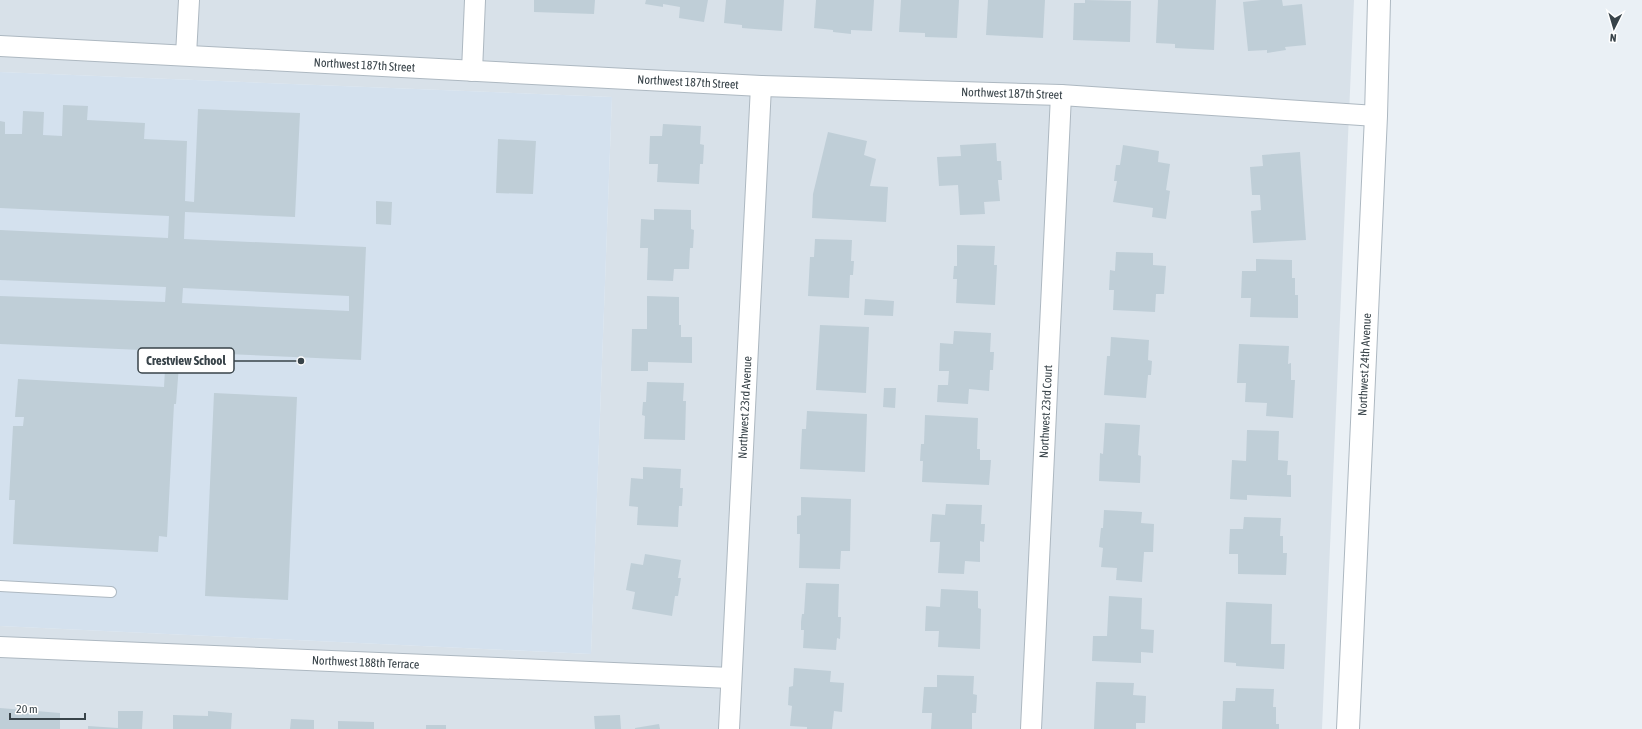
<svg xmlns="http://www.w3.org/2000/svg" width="1642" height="729" viewBox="0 0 1642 729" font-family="'Asap Condensed',sans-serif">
<rect width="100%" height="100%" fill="#eaf0f5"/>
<path fill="#d8e1e9" d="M0,0H1354L1322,729H0V626L591,654L612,97L0,72Z"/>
<path fill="#d4e1ee" d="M0,72L612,97L591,654L0,626Z"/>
<path fill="#bfced7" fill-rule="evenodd" d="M534,0H595L594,14L534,12Z
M646,0H708L704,22L679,18L680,7L663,4V7L645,4Z
M726,0H784L782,31L742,28V25L724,23Z
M816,0H874L872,31L851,30V34L833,32V30L814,28Z
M901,0H959L957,38L925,37V33L899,32Z
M988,0H1045L1043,38L986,35Z
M1085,0L1131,1L1130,42L1073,40L1074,3H1085Z
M1158,0H1216L1214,50L1175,48V44L1156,43Z
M1261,0H1282L1283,6L1302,4L1306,45L1285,47L1286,50L1267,53V50L1248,51L1243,2Z
M63,105L88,106L87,120L145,123L144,139L187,141L185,201L194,202L198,109L300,113L295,217L185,212L184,239L366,247L361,360L180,352L176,404H174L167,537L159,536L158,552L13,544L15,500H9L13,426H23L24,417H15L18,379L164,387L166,351L0,344V296L165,302L166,287L0,280V230L168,238L169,216L0,208V121L5,122V134H22L23,111L44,112L43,135L62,136ZM183,288L349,296V311L182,303Z
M663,124L701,126L700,144L704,145L703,164H700L699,184L657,182L658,164H649L650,136H662Z
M828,132L867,141L864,155L876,159L870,186L888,187L886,222L812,218L813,194Z
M498,139L536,141L533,194L496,193Z
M996,143L997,161H1001L1002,180H998L1000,201L984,202L985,214L960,215L958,185L939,186L937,157L961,156L960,145Z
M1123,145L1159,151L1158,162L1170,164L1166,190L1170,191L1166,219L1152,217L1153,208L1113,202L1117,181H1114L1116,165H1120Z
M1300,152L1306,240L1253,243L1251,211L1261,210L1260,195H1252L1250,167L1263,166L1262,155Z
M376,201L392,202L391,225L376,224Z
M654,209L691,210V229L694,230L693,248H690L689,269H674L673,281L647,280L648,248H640L641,219L654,220Z
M815,239L852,240L851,261H854L853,275H850L849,298L808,296L810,257H814Z
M957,245L995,246L994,265H997L995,305L956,303L957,279H953L954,266H957Z
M1116,252L1153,253V265L1166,266L1164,294H1156L1155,312L1113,310L1114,290H1109L1110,270L1115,271Z
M1256,259L1292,260V278H1295V295H1298V318L1250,317L1251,298H1241L1242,271H1256Z
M647,296L679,297V325H681V337H692V363L648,362V371H631L632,329H647Z
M865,299L894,301L893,316L864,315Z
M820,325L869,327L866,393L816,390Z
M954,331L991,333L990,352H994L993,370H990L989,391L969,389L968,404L937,402L938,385H948L949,371H939L940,343L953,344Z
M1111,337L1149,340L1148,360L1152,361L1151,375H1148L1146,398L1104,395L1107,356H1110Z
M1239,344L1289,346L1288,364L1291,363V380H1295L1293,418L1266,416L1267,403L1245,402L1246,383H1237Z
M647,382L684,383L683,401H686L685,440L644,439L645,416L642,415L643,402H646Z
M884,388H896L895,408L883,407Z
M214,393L297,397L288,600L205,596Z
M807,411L867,414L865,472L800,469L802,429H806Z
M925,415L978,418L977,449H980V460H991L989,485L922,482L923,461H920L921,444H924Z
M1105,423L1140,425L1138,455L1141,456L1140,483L1099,481L1100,453L1103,454Z
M1247,430L1279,431L1278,460L1288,461L1287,475H1291V497L1247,495V500L1230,499L1232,460L1246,461Z
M643,467L681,469L680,488H683L682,506H679L678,527L637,525L638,507L629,506L631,478L643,479Z
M801,497L851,499L850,551H841L840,569L799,568L800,534H797V516L801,515Z
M946,504L982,505L981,524H985L984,542L980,541V562L965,561L964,574L938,573L940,542H930L932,514L945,515Z
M1104,510L1142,512L1141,523L1154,524L1153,552H1144L1142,582L1116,580L1117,568L1101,567L1103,548L1099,547L1101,528H1103Z
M1244,517L1281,518L1280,536H1283V553H1287L1286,575L1238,574V554H1229L1230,529H1243Z
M645,554L681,560L678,578H681L678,596H675L672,616L632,609L635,592L626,590L631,563L643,565Z
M806,583L839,584L838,617H841L840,639L837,638L836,650L803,648L804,630H801V622L802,614H804Z
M941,589L978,591V608L981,609L980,649L938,647L939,631H925L926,606L940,607Z
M1109,596L1142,598L1141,629L1154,630L1153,653L1141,652V663L1092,661L1093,636H1107Z
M1226,602L1272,604L1271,644H1285L1284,669L1236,666V663L1224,662Z
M794,668L831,671L830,682L844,683L842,712L834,711L832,729H807V727L790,726L792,706L788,705L789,687L793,686Z
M937,675L974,676L973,694L977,695L976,713H972V729H931L932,713H922L924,687H937Z
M1096,682L1134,683L1133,695L1146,696L1145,723H1136V729H1094Z
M1236,688L1274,689L1273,707H1276V724H1279V729H1222L1223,701H1235Z
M0,708L60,713V729H0Z
M118,711H143L142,729H88V726L118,728Z
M208,711L232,713L231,729H173V715L208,716Z
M620,715L621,729H595L594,716Z
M291,719L314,720V729H290Z
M338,721L374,722V729H338Z
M659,724L660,729H635V728Z
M426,725H446V729H426Z"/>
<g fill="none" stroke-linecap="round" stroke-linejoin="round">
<defs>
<path id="service" d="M0,586L111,592"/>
<g id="minor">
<path id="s1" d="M0,46L761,86L1061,95L1376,116"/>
<path d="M186,55L189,0"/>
<path d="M472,71L475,0"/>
<path id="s2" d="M0,647L731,678"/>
<path id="s3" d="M729,729L761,86"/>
<path id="s4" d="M1031,729L1061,95"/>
</g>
<g id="tertiary">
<path id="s5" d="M1348,729L1376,116L1379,0"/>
</g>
</defs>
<use href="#service" stroke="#adb8c1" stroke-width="12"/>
<use href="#minor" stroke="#adb8c1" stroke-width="22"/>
<use href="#tertiary" stroke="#adb8c1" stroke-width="24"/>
<use href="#service" stroke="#fff" stroke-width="10"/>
<use href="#minor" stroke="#fff" stroke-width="20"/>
<use href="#tertiary" stroke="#fff" stroke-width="22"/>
</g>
<g text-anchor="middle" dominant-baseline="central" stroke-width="3" stroke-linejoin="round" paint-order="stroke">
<g font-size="12" fill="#384349" stroke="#fff">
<text stroke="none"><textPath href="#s1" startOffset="365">Northwest 187th Street</textPath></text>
<text stroke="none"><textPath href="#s1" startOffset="689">Northwest 187th Street</textPath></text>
<text stroke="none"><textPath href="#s1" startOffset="1013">Northwest 187th Street</textPath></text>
<text stroke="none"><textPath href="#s5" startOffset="365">Northwest 24th Avenue</textPath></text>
<text stroke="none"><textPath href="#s3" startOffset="322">Northwest 23rd Avenue</textPath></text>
<text stroke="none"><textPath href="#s4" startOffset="318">Northwest 23rd Court</textPath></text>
<text stroke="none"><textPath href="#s2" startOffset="366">Northwest 188th Terrace</textPath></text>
</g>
</g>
<path fill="none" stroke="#384349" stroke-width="1.5" d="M301 361L234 361"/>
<circle fill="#384349" stroke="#fff" stroke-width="1.5" cx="301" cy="361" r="4"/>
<rect fill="#fff" stroke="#384349" stroke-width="1.5" x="138" y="348" width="96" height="25" rx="4"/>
<g font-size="13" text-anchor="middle" font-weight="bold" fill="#384349">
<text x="186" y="365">Crestview School</text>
</g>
<g transform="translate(1614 28) rotate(185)" stroke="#ffffff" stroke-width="3" paint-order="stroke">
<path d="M0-3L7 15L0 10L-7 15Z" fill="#384349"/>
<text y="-6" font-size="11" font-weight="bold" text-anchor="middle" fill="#384349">N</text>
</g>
<path d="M10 713v6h75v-6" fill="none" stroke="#384349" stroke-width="2"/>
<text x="16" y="713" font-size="12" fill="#384349" stroke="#ffffff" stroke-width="3" paint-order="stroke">20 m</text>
</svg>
